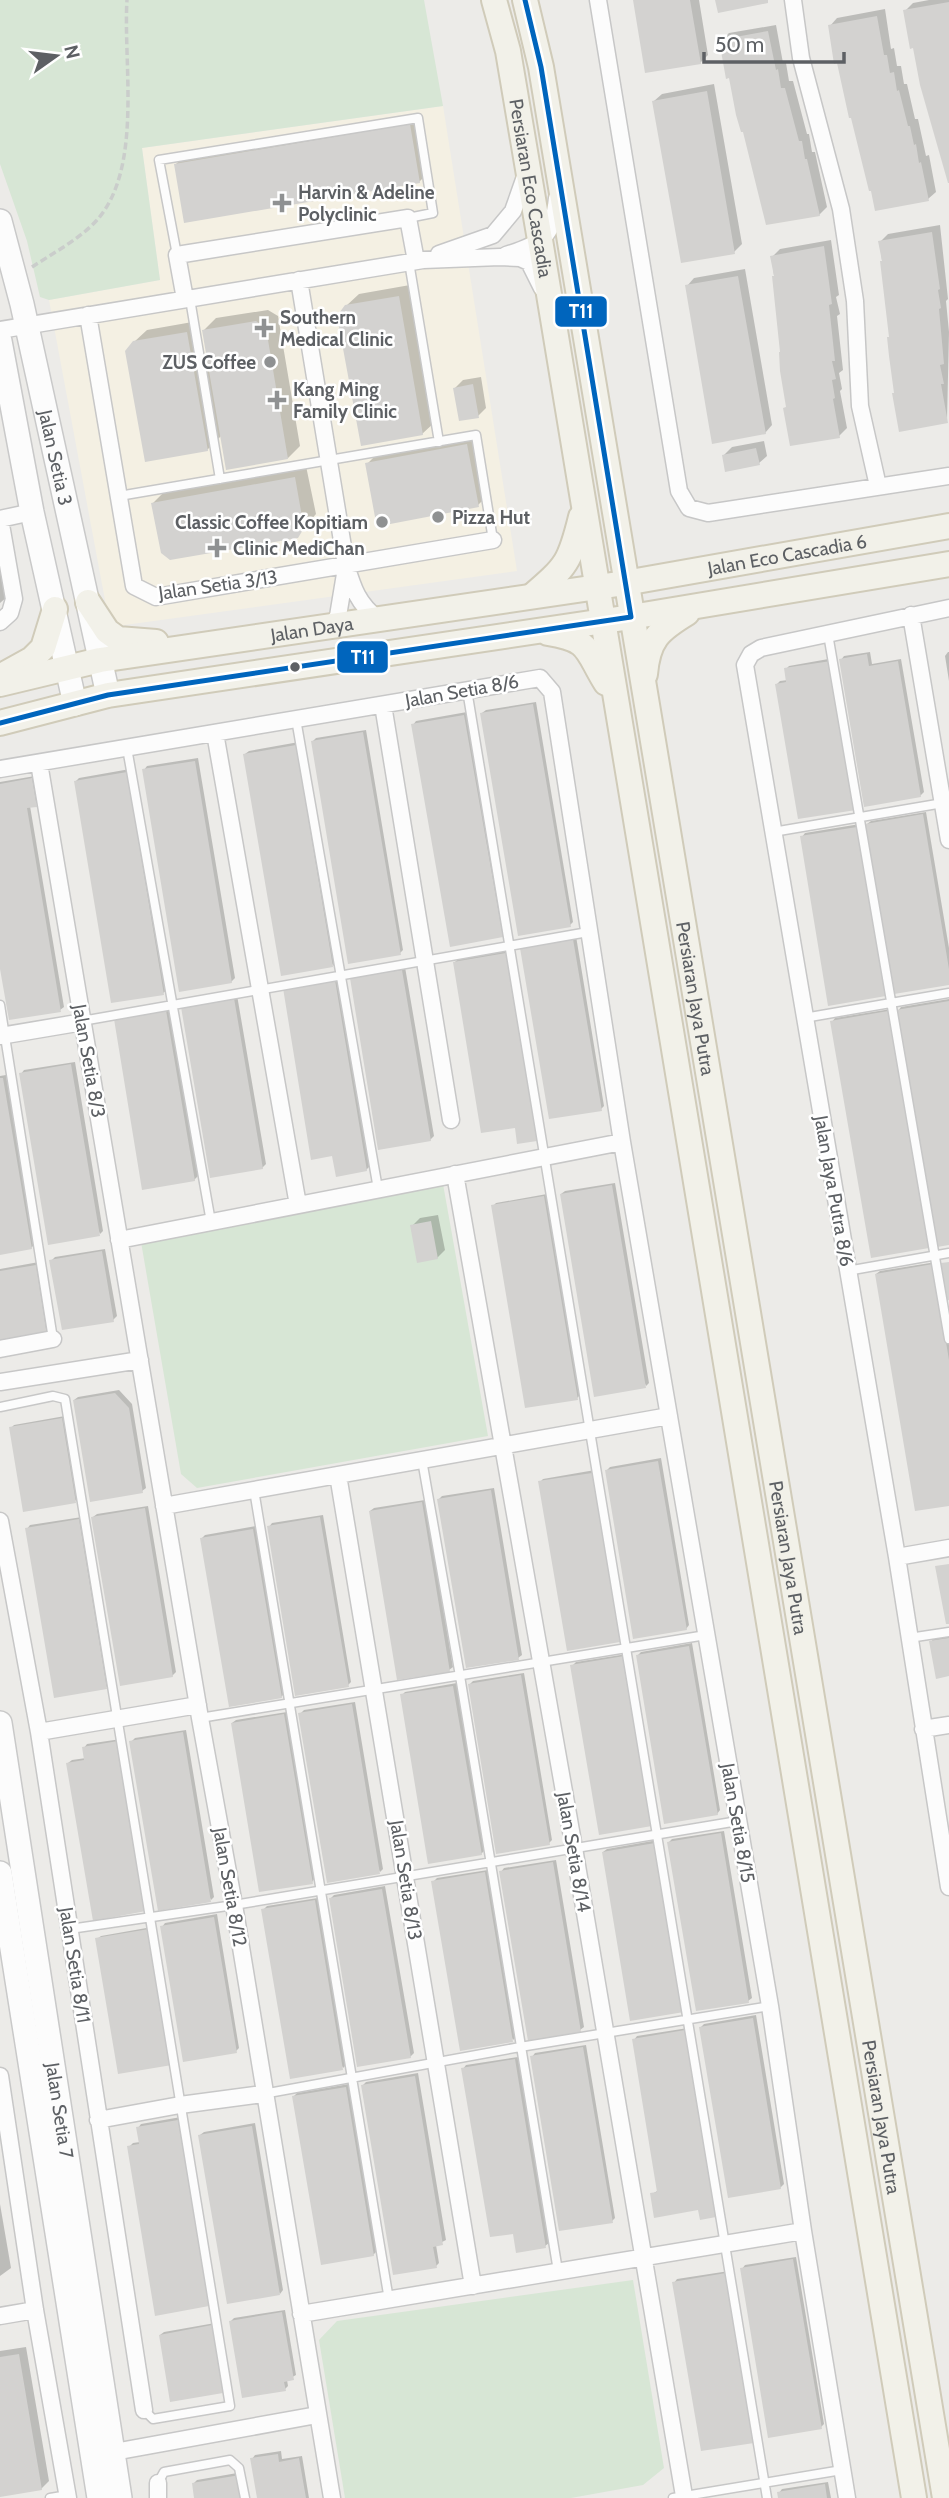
<svg xmlns="http://www.w3.org/2000/svg" width="949" height="2498" viewBox="0 0 949 2498" font-family="Cabin,sans-serif">
<rect width="100%" height="100%" fill="#ecebe8"/>
<path fill="#f4f0e3" d="M443,106L517,571L110,627L49,300L160,280L142,148Z"/>
<path fill="#d7e6d5" d="M0,0H424L443,106L142,148L160,280L49,300L40,297L27,241L0,164Z
M443,1184L488,1436L197,1488L181,1474L141,1242Z
M633,2280L664,2468L643,2485L571,2498H345L319,2340L337,2321Z"/>
<path fill="#0003" d="M634,0H699L708,55L700,63Z
M929,0H949V180L905,11L913,3Z
M885,9L891,49L894,48L897,66H901L904,84H907L915,119H918L926,156L929,155L936,192L928,199L830,26L837,18Z
M776,25L783,63H786L789,81H793L807,134H809L812,152H815L827,207L819,215L721,41L729,33Z
M714,84L742,244L734,252L654,101L662,94Z
M421,113L431,170L419,182L176,164L188,152Z
M940,225L948,299L946,301L949,332L947,421L896,391L880,242L888,234Z
M831,240L839,295L836,297L840,314L837,316L843,370L839,373L842,389L840,391L847,428L839,436L788,406L772,257L780,249Z
M745,269L772,425L765,433L687,286L694,278Z
M410,285L435,422L422,434L346,306L359,294Z
M268,310L278,316L300,446L288,458L222,435L207,450L134,342L147,330L198,321L205,359L209,358L204,330L216,318Z
M481,377L486,408L478,416L455,388L463,380Z
M478,433L490,493L478,505L367,464L379,452Z
M764,441L767,456L759,463L724,455L732,447Z
M306,466L316,514L297,536L153,503L165,491Z
M0,533L15,590L0,603Z
M870,652L872,664L901,659L924,792L920,796L841,660L844,656Z
M948,652H949V681L945,656Z
M834,658L800,817L777,684L780,681L788,680L786,669L789,666Z
M536,702L573,922L570,925L482,713L486,710Z
M467,712L505,932L502,936L413,725L416,721Z
M366,730L403,950L400,953L312,742L316,738Z
M299,742L336,962L333,966L245,754L249,751Z
M198,758L235,978L231,982L144,770L147,766Z
M130,769L167,990L163,993L76,781L79,778Z
M35,776L39,802L30,806L64,1007L60,1010L0,958V782Z
M926,812L949,948V983L867,824L871,821Z
M860,824L889,991L885,995L802,837L805,833Z
M576,936L604,1106L601,1109L522,949L525,945Z
M509,950L540,1136L536,1139L516,1126L455,962L458,959Z
M405,967L434,1136L430,1140L351,979L355,976Z
M338,977L370,1166L366,1170L334,1154L284,989Z
M237,995L266,1164L262,1168L187,1004Z
M949,999V1243L898,1011L901,1007Z
M169,1008L198,1176L194,1180L115,1019Z
M891,1009L932,1243L928,1247L832,1022L835,1018Z
M75,1062L103,1231L100,1234L21,1074L24,1070Z
M6,1075L35,1244L31,1248L0,1253V1076Z
M615,1183L649,1383L646,1386L561,1194L565,1191Z
M547,1194L580,1395L577,1398L493,1206L496,1203Z
M438,1215L445,1250L437,1258L412,1226L420,1218Z
M105,1249L117,1316L113,1320L51,1261L55,1257Z
M39,1262L50,1330L47,1333L0,1341V1269Z
M936,1262L949,1339V1504L876,1274L880,1271Z
M119,1390L132,1404L146,1488L142,1491L74,1400L78,1397Z
M65,1416L79,1498L76,1501L11,1428L14,1425Z
M661,1458L689,1625L686,1629L607,1470L610,1467Z
M595,1470L623,1637L619,1640L540,1482L543,1479Z
M494,1488L522,1655L518,1658L439,1499L442,1496Z
M425,1500L453,1667L449,1670L370,1511L374,1508Z
M148,1506L176,1672L172,1676L93,1517L97,1514Z
M323,1515L351,1682L348,1685L269,1527L272,1523Z
M82,1517L110,1684L106,1687L27,1529L30,1525Z
M256,1526L285,1693L281,1697L202,1538L205,1535Z
M949,1636V1674L931,1642L934,1638Z
M692,1643L720,1810L717,1814L638,1655L641,1652Z
M627,1654L655,1820L572,1666L576,1662Z
M524,1673L552,1840L549,1843L469,1685L473,1681Z
M457,1683L485,1850L481,1854L402,1695L405,1692Z
M355,1702L383,1869L380,1872L300,1714L304,1710Z
M287,1712L315,1878L312,1882L232,1723L236,1720Z
M186,1730L214,1897L211,1900L131,1742L135,1738Z
M121,1739L149,1906L68,1763L72,1760L86,1758L84,1748L87,1744Z
M724,1831L752,1998L748,2001L669,1842L672,1839Z
M658,1840L686,2007L603,1852L607,1849Z
M556,1860L584,2027L580,2030L501,1872L504,1868Z
M488,1870L516,2037L513,2040L433,1882L437,1878Z
M385,1886L414,2053L410,2057L331,1898L334,1895Z
M318,1898L346,2065L343,2068L263,1910L267,1906Z
M217,1914L239,2048L236,2051L162,1927L165,1923Z
M152,1927L174,2060L97,1939L101,1936Z
M756,2015L784,2184L780,2188L701,2027L704,2024Z
M688,2028L719,2212L716,2216L652,2194L659,2190L634,2040L637,2036Z
M586,2045L615,2218L612,2221L532,2057L535,2053Z
M518,2057L549,2243L545,2246L514,2232L463,2069L466,2065Z
M418,2073L446,2240L436,2245L439,2263L436,2266L363,2085L366,2082Z
M349,2084L377,2251L373,2255L294,2096L297,2093Z
M181,2117L211,2301L208,2305L129,2147L133,2143L140,2142L138,2128L141,2124Z
M255,2123L283,2290L280,2294L200,2135L204,2132Z
M0,2204L11,2268L0,2276Z
M796,2257L824,2424L821,2427L742,2269L745,2265Z
M729,2271L757,2438L674,2283L677,2279Z
M285,2310L296,2375L287,2380L288,2386L285,2389L230,2322L234,2318Z
M215,2323L226,2388L223,2391L160,2335L164,2332Z
M26,2347L49,2481L41,2489L0,2496V2351Z
M281,2451L282,2459L302,2456L309,2498H259L252,2459L255,2455Z
M243,2472L196,2498L194,2483L197,2480Z
M828,2482L831,2498H780L779,2493L782,2489Z"/>
<path fill="#d3d2d0" d="M633,0H690L701,64L645,73Z
M715,0H768V3L718,13Z
M949,2V183H948L920,85L913,48L910,49L903,10Z
M877,16L884,55H887L890,73L894,72L897,91L899,90L908,126H910L914,145L916,144L919,163L921,162L929,201L875,211L871,191H869L851,118H849L837,63L834,64L828,25Z
M768,31L776,70L778,69L781,88H785L799,141H802L805,159H807L820,216L766,225L743,132H741L736,115L729,78L726,79L719,40Z
M707,91L735,254L681,263L652,101Z
M410,124L420,183L184,223L174,164Z
M932,232L940,289L938,290L941,308L939,309L944,364L940,365L944,384H941L948,423L899,432L892,393H894L889,356L887,337H889L880,261H882L878,241Z
M824,246L832,304L829,305L835,361H832L836,379L832,380L835,398L833,399L840,438L790,446L783,408L786,407L780,371L779,352H780L772,276H774L770,256Z
M738,276L766,434L712,444L685,285Z
M399,296L423,435L361,446L337,316L345,305Z
M256,321L266,328L288,459L226,470L202,330Z
M187,332L208,451L145,462L125,351L133,341Z
M473,384L479,418L459,421L453,388Z
M467,444L479,507L385,525L375,517L365,463Z
M756,448L760,465L725,472L722,455Z
M295,477L304,528L298,538L170,560L161,553L151,503Z
M867,654L869,666L898,661L921,797L864,807L839,659Z
M831,661L856,810L798,819L775,684L786,682L784,668Z
M533,704L571,927L518,936L480,713Z
M464,715L503,937L450,947L411,724Z
M363,732L401,955L348,964L311,741Z
M296,745L333,967L281,976L243,754Z
M195,761L232,983L179,992L142,769Z
M127,772L164,995L111,1003L74,781Z
M32,778L37,807L27,808L61,1012L9,1020L0,969V784Z
M923,814L949,969V985L894,994L865,824Z
M857,827L886,996L828,1006L800,836Z
M573,939L602,1111L549,1119L520,948Z
M506,953L537,1141L517,1144L515,1128L481,1133L453,962Z
M402,970L431,1141L378,1150L350,978Z
M335,980L367,1171L336,1177L332,1156L311,1160L283,988Z
M234,998L263,1169L210,1178L181,1007Z
M949,1001V1245L937,1247L896,1010Z
M166,1010L195,1181L142,1190L114,1019Z
M888,1011L929,1248L871,1258L830,1021Z
M71,1064L100,1236L48,1245L19,1073Z
M0,1078H3L32,1249L0,1255Z
M612,1185L646,1388L594,1397L560,1194Z
M544,1196L578,1400L525,1408L491,1205Z
M431,1221L438,1259L417,1263L410,1225Z
M102,1251L114,1322L62,1330L49,1260Z
M949,1262V1300L947,1301L941,1263Z
M933,1264L949,1360V1506L915,1511L875,1274Z
M36,1265L47,1335L0,1343V1271Z
M115,1393L129,1408L143,1493L90,1502L73,1400Z
M62,1418L76,1503L23,1512L9,1427Z
M658,1461L687,1630L633,1639L605,1470Z
M592,1473L620,1642L567,1651L538,1481Z
M491,1490L519,1660L466,1668L437,1499Z
M422,1502L450,1672L397,1680L369,1511Z
M145,1508L173,1677L120,1686L91,1517Z
M320,1517L349,1687L295,1696L267,1526Z
M79,1519L107,1689L54,1698L25,1528Z
M253,1529L282,1698L229,1707L200,1538Z
M949,1564V1624H946L935,1566Z
M949,1638V1676L936,1679L929,1641Z
M689,1646L718,1815L664,1824L636,1655Z
M624,1656L652,1826L599,1835L570,1665Z
M521,1675L550,1845L496,1854L468,1684Z
M453,1686L482,1855L428,1864L400,1694Z
M352,1704L380,1874L327,1883L298,1713Z
M284,1714L313,1884L259,1892L231,1723Z
M183,1732L211,1902L158,1911L129,1741Z
M118,1741L146,1911L93,1921L66,1763L84,1760L82,1747Z
M721,1833L749,2003L696,2011L667,1842Z
M655,1843L684,2012L630,2021L602,1852Z
M553,1862L581,2032L528,2041L499,1871Z
M485,1872L513,2042L460,2051L431,1881Z
M382,1889L411,2058L357,2067L329,1898Z
M315,1900L343,2070L290,2079L261,1909Z
M214,1917L237,2053L183,2062L160,1926Z
M149,1929L172,2065L118,2074L95,1938Z
M753,2018L781,2189L728,2198L699,2027Z
M685,2030L716,2217L700,2220L698,2210L654,2218L650,2193L657,2192L632,2039Z
M583,2047L613,2223L559,2231L530,2056Z
M515,2059L546,2248L516,2253L513,2234L490,2237L461,2068Z
M415,2076L443,2245L433,2247L437,2268L393,2275L361,2085Z
M346,2087L374,2256L321,2265L292,2096Z
M178,2120L209,2306L155,2316L127,2146L139,2144L136,2127Z
M252,2126L280,2295L227,2304L198,2135Z
M793,2259L822,2429L768,2438L740,2268Z
M726,2273L754,2443L701,2451L672,2282Z
M282,2312L294,2380L284,2382L286,2391L242,2398L229,2321Z
M212,2325L223,2393L170,2402L159,2335Z
M19,2354L42,2490L0,2497V2357Z
M278,2454L279,2462L299,2458L306,2498H257L250,2458Z
M240,2475L243,2498H194L192,2483Z
M825,2484L827,2498H778L777,2492Z"/>
<g fill="none" stroke-linecap="round" stroke-linejoin="round">
<defs>
<path id="lane" d="M177,255L159,160L418,118L433,213L408,218
M409,262L439,442
M190,299L220,479
M119,496L476,435L493,540
M828,634L949,1339
M467,690L767,2498
M296,719L378,1189
M127,748L211,1222
M773,832L943,803
M0,1005L53,1339
M804,1018L949,993
M82,1021L588,932
M847,1271L949,1253
M0,1407L53,1396L65,1399L230,2406L153,2419L144,2410
M422,1460L460,1676L558,2271
M254,1490L389,2300
M909,1638L949,1632
M200,1718L706,1635
M70,1929L234,1905L738,1821
M263,2094L520,2047L770,2006
M158,2483L164,2472L230,2460L239,2468L245,2498
M50,2498L68,2495
M673,2498L842,2470"/>
<path id="street" d="M598,0L679,491L689,508L708,513L949,476
M793,0L801,58L841,209L855,301L860,406L878,486
M439,254L493,235L513,211L526,174
M506,255C542,244 553,237 557,198
M299,280L346,565C353,588 358,604 378,619
M185,299L177,255L408,218L416,261
M88,315L134,586L156,597L493,540
M0,330L423,260L500,257L520,258L529,262L542,288
M949,608L761,648L751,654L745,665L897,1557L949,1887
M911,615L949,840
M0,622L10,613L14,599L0,519L32,512
M331,626L338,616L345,574
M383,705L451,1120
M215,733L298,1205
M39,763L200,1718L234,1905L332,2498
M0,769L540,678L552,692L622,1142L770,2006L803,2231L847,2498
M0,1036L83,1022
M455,1174L574,1848L684,2496
M119,1240L622,1142
M0,1349L53,1339
M0,1382L140,1360
M338,1475L473,2286
M164,1506L669,1416
M0,1521L39,1732L144,2410
M897,1557L949,1548
M923,1729L949,1725
M39,1732L198,1705
M0,2076L35,2310L68,2498
M98,2120L180,2105L263,2094
M301,2314L803,2231
M0,2316L35,2310
M103,2454L317,2415
M158,2483V2498"/>
<g id="secondary">
<path id="s1" d="M0,221L22,304L108,695"/>
<path d="M0,341L32,512L75,704"/>
<path id="s2" d="M0,1723L120,2498"/>
<path d="M0,1873L99,2498"/>
</g>
<g id="primary">
<path id="s3" d="M494,0L508,51L540,240L914,2498"/>
<path id="s4" d="M525,0L541,67L945,2498"/>
<path d="M532,596C567,566 570,562 581,517"/>
<path d="M88,602L107,631L118,639L156,642"/>
<path d="M548,633C591,640 585,649 606,683"/>
<path d="M645,674C648,639 659,630 687,613"/>
<path d="M3,675L32,659L43,648L55,609"/>
<path id="s5" d="M0,684L100,660L625,583L949,526"/>
<path d="M0,723L108,695L631,617L949,564"/>
</g>
</defs>
<use href="#lane" stroke="#c7c7c7" stroke-width="11"/>
<use href="#street" stroke="#c7c7c7" stroke-width="19"/>
<use href="#secondary" stroke="#c9c9c9" stroke-width="26"/>
<use href="#primary" stroke="#d0cbb9" stroke-width="28"/>
<path stroke="#cacdcb" stroke-width="3.5" stroke-dasharray="7 3.5" stroke-linecap="butt" d="M32,267C53,253 80,239 97,220C143,168 123,64 127,0"/>
<use href="#lane" stroke="#fcfcfc" stroke-width="8"/>
<use href="#street" stroke="#fcfcfc" stroke-width="16"/>
<use href="#secondary" stroke="#fcfcfc" stroke-width="23"/>
<use href="#primary" stroke="#f2f1e9" stroke-width="24"/>
<defs>
<path id="bus-1" d="M0,723L108,695L631,617L541,67L525,0"/>
</defs>
<use href="#bus-1" stroke="#fff" stroke-width="10"/>
<use href="#bus-1" stroke="#0065bd" stroke-width="5"/>
</g>
<g fill="#8f9192" stroke="#fff" stroke-width="2.5">
<path d="M278.5 192.5h7v7h7v7h-7v7h-7v-7h-7v-7h7z"/>
<path d="M260.5 317.5h7v7h7v7h-7v7h-7v-7h-7v-7h7z"/>
<circle cx="270" cy="362" r="7"/>
<path d="M273.5 389.5h7v7h7v7h-7v7h-7v-7h-7v-7h7z"/>
<circle cx="438" cy="517" r="7"/>
<circle cx="382" cy="522" r="7"/>
<path d="M213.5 537.5h7v7h7v7h-7v7h-7v-7h-7v-7h7z"/>
</g>
<circle fill="#5d6064" stroke="#fff" stroke-width="2.5" cx="295" cy="667" r="6"/>
<g text-anchor="middle" dominant-baseline="central" stroke-width="5" stroke-linejoin="round" paint-order="stroke">
<g font-size="19" fill="#5d6064" stroke="#fff">
<text stroke="none"><textPath href="#s3" startOffset="192">Persiaran Eco Cascadia</textPath></text>
<text stroke="none"><textPath href="#s1" startOffset="243">Jalan Setia 3</textPath></text>
<text stroke="none"><textPath href="#s5" startOffset="798">Jalan Eco Cascadia 6</textPath></text>
<text transform="translate(218 585) rotate(-8)">Jalan Setia 3/13</text>
<text stroke="none"><textPath href="#s5" startOffset="317">Jalan Daya</textPath></text>
<text transform="translate(462 691) rotate(-10)">Jalan Setia 8/6</text>
<text stroke="none"><textPath href="#s4" startOffset="1013">Persiaran Jaya Putra</textPath></text>
<text transform="translate(89 1061) rotate(80)">Jalan Setia 8/3</text>
<text transform="translate(834 1191) rotate(80)">Jalan Jaya Putra 8/6</text>
<text stroke="none"><textPath href="#s4" startOffset="1580">Persiaran Jaya Putra</textPath></text>
<text transform="translate(738 1823) rotate(80)">Jalan Setia 8/15</text>
<text transform="translate(574 1852) rotate(80)">Jalan Setia 8/14</text>
<text transform="translate(406 1880) rotate(81)">Jalan Setia 8/13</text>
<text transform="translate(230 1887) rotate(80)">Jalan Setia 8/12</text>
<text transform="translate(75 1965) rotate(81)">Jalan Setia 8/11</text>
<text stroke="none"><textPath href="#s2" startOffset="392">Jalan Setia 7</textPath></text>
<text stroke="none"><textPath href="#s4" startOffset="2147">Persiaran Jaya Putra</textPath></text>
</g>
<g font-size="19" font-weight="bold" fill="#5d6064" stroke="#fff" text-anchor="start">
<text x="298" y="192">Harvin &amp; Adeline<tspan x="298" dy="22">Polyclinic</tspan></text>
<text x="280" y="317">Southern<tspan x="280" dy="22">Medical Clinic</tspan></text>
<text x="256" y="362" text-anchor="end">ZUS Coffee</text>
<text x="293" y="389">Kang Ming<tspan x="293" dy="22">Family Clinic</tspan></text>
<text x="452" y="517">Pizza Hut</text>
<text x="368" y="522" text-anchor="end">Classic Coffee Kopitiam</text>
<text x="233" y="548">Clinic MediChan</text>
</g>
</g>
<g stroke="#fff" stroke-width="2.5">
<rect x="554" y="295" width="54" height="33" rx="7" fill="#0065bd"/>
<rect x="336" y="640" width="53" height="34" rx="7" fill="#0065bd"/>
</g>
<g font-size="19" text-anchor="middle" font-weight="bold" fill="#fff">
<text x="581" y="318">T11</text>
<text x="363" y="664">T11</text>
</g>
<g transform="translate(56 56) rotate(76)" stroke="#ffffff" stroke-width="5" paint-order="stroke">
<path d="M0-5L12 26L0 18L-12 26Z" fill="#5d6064"/>
<text y="-10" font-size="19" font-weight="bold" text-anchor="middle" fill="#5d6064">N</text>
</g>
<path d="M704 52v10h140v-10" fill="none" stroke="#5d6064" stroke-width="3.5"/>
<text x="715" y="52" font-size="21" fill="#5d6064" stroke="#ffffff" stroke-width="5" paint-order="stroke">50 m</text>
</svg>
